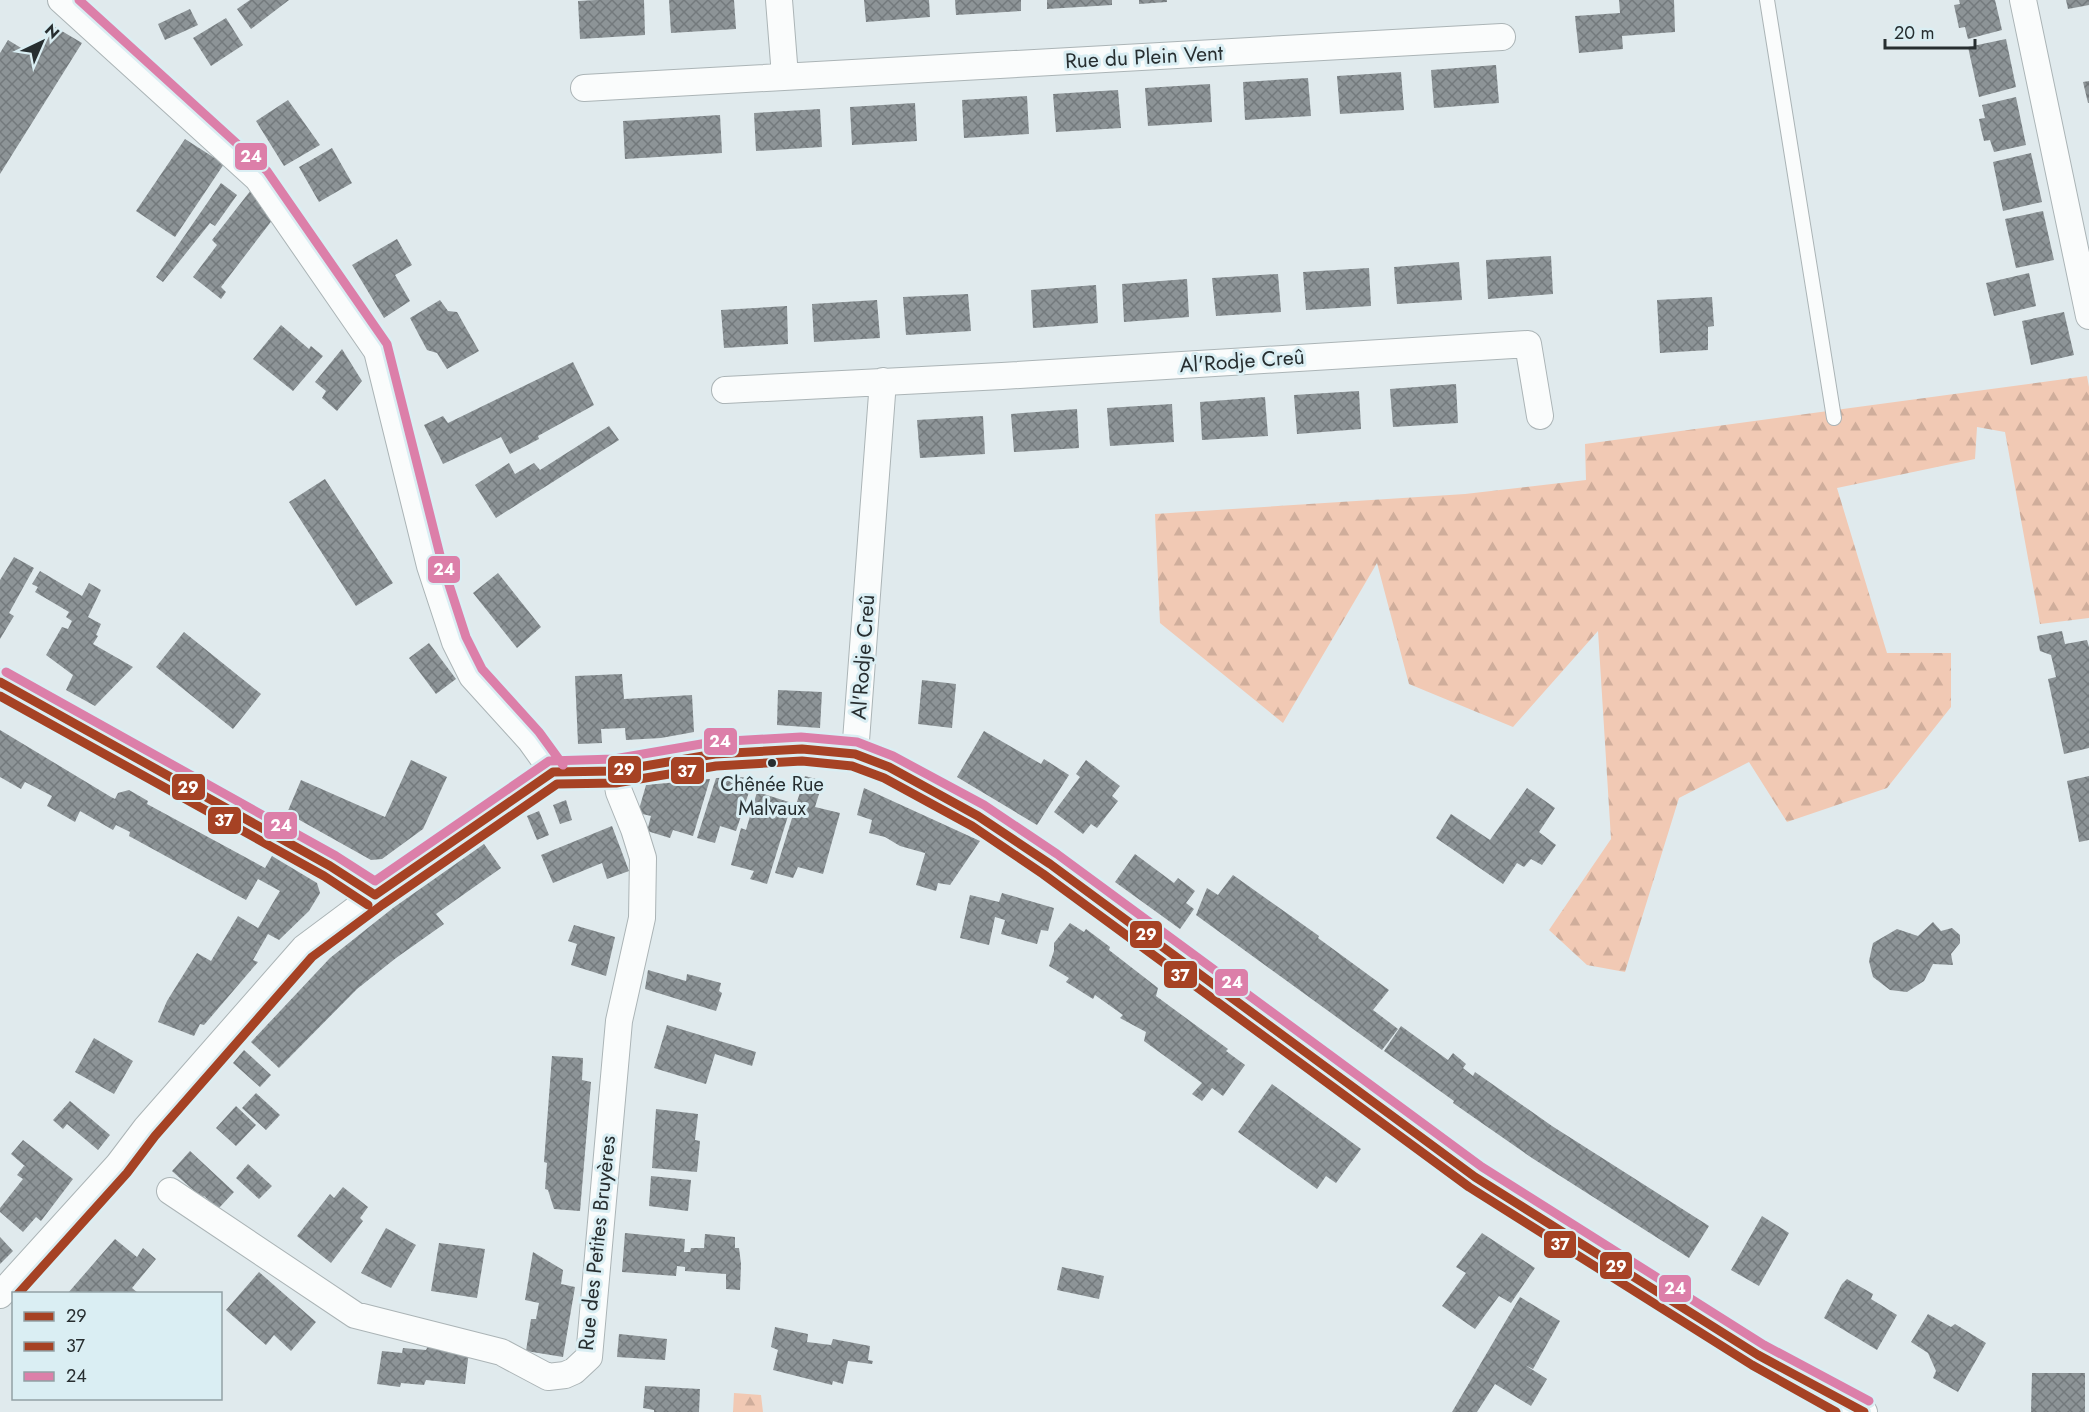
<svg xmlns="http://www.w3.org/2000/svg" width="2089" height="1412" viewBox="0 0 2089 1412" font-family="Jost,sans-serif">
<defs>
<pattern id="forest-firs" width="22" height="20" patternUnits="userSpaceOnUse" patternTransform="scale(1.5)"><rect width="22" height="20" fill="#f1c9b4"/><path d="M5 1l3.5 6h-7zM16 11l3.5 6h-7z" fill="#cfad9b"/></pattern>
<pattern id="building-cross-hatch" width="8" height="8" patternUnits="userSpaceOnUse" patternTransform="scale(1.5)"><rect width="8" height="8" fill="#8d9497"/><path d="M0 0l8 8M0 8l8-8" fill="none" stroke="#73797c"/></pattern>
</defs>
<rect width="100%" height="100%" fill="#e0eaed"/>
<path fill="url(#forest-firs)" d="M2087,376L2089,387V618L2040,624L2005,432L1977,427L1975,459L1837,488L1887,653H1951V707L1887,788L1787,822L1749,762L1679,798L1625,972L1587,965L1549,930L1611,839L1598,631L1513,727L1409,684L1377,563L1283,723L1160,623L1155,514L1465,494L1586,480L1585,444Z
M734,1393L761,1395L763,1412H733Z"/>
<path fill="url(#building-cross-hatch)" d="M250,0H289L251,29L237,9Z
M596,0H644L645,35L580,39L578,1Z
M669,0H734L736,29L671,33Z
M864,0H929L930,17L866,22Z
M955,0H1021V11L956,15Z
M1047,0H1112V5L1047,9Z
M1139,0H1167V2L1139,4Z
M1619,0H1674L1675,32L1622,36L1623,49L1579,53L1575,16L1620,13Z
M1959,0H1995L2002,30L1968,39L1965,27L1959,28L1954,5L1960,4Z
M2066,0H2089V5L2068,9Z
M190,9L198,25L165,40L158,24Z
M226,18L243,45L211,66L193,38Z
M55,27L82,43L0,174V53L8,40L36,57Z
M2006,39L2016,87L1979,97L1968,47Z
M1496,65L1499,103L1434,108L1431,70Z
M1401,72L1404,110L1340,114L1337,76Z
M1308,78L1311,116L1245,120L1243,82Z
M2089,81V103H2088L2083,82Z
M1210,84L1212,122L1148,126L1145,88Z
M1118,90L1121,128L1056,132L1053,94Z
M1027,96L1029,134L964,138L962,100Z
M2016,97L2026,145L1994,152L1990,140L1984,141L1981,129L1979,119L1985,118L1982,105Z
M288,100L320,145L284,166L256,121Z
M915,103L917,141L852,145L850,107Z
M820,109L822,147L756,151L754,113Z
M720,115L722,153L625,159L623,121Z
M185,139L224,164L175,237L136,211Z
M332,148L352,183L319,202L299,167Z
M2031,153L2042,202L2003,211L1993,162Z
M221,183L237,195L215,226L210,223L163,282L156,277Z
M251,190L273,219L221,287L226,292L221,299L193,277L217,245L212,240Z
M2043,211L2054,260L2016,268L2005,219Z
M397,239L412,265L395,275L410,301L384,318L352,265Z
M1551,256L1553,294L1488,299L1486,260Z
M1459,262L1462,300L1397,304L1394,267Z
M1369,268L1371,306L1306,310L1303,272Z
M2029,273L2036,306L1994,316L1986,283Z
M1278,274L1281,312L1216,316L1212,278Z
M1187,279L1189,317L1124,322L1122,284Z
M1096,285L1098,323L1033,328L1031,290Z
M968,294L971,331L906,335L903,297Z
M1712,297L1714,326L1708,327V350L1660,353L1657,300Z
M440,300L448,311L457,312L479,351L447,369L437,353L427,350L410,318Z
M877,300L880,338L814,342L812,304Z
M787,306L788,344L724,348L721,310Z
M2064,312L2074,355L2031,365L2022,321Z
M281,325L309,349L311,346L323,356L293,391L253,359Z
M342,349L362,381L337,411L322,398L326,391L315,382Z
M573,362L594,405L538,436L539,439L510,454L501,437L443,464L424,425L443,416L448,423Z
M1456,384L1458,423L1393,427L1390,389Z
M1359,391L1361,429L1297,434L1294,395Z
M1265,397L1268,436L1202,440L1200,402Z
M1172,404L1174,442L1110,446L1107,408Z
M1077,409L1079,448L1014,452L1011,414Z
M983,416L985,454L920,458L917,420Z
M609,426L619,440L496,518L475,485L509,463L515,474L534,463L540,470Z
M325,479L393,583L356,606L289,502Z
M14,557L34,568L9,613L14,616L0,639V580Z
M40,571L82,596L89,583L101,590L88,617L101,624L96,635L98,636L93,644L133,667L95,706L66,690L73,675L46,655L62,627L68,629L72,621L66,617L69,612L35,592L38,587L32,584Z
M498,573L541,627L517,648L473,593Z
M2062,631L2065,644L2087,640L2089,647V748L2064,754L2048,679L2056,677L2051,655L2040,651L2037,636Z
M184,632L261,694L233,729L156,667Z
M429,643L456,679L436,694L409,658Z
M622,674L624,699L692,695L694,732L661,738L626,740L625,728L601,729L602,743L578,744L575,676Z
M922,680L956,684L952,728L918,724Z
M778,690L822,692L820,728L777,725Z
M0,730L111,797L115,799L118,793L129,790L148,801L147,804L265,868L272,856L317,883L320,893L309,911L279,940L268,934L253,960L258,962L204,1025L200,1024L194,1036L158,1022L167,1001L197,953L211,961L238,916L258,928L280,891L258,879L246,900L129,836L130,832L116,825L113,830L80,811L75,822L47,806L52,796L25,782L21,789L0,777Z
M984,731L1041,764L1044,759L1069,775L1037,825L957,777Z
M411,760L447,777L423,829L382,859L371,860L287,813L301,780L385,817Z
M1086,760L1120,786L1112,796L1118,801L1097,828L1091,824L1083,834L1054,812L1080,777L1076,774Z
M805,776L823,781L815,807L840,813L823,874L798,867L793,878L775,873Z
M2089,776V840L2079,842L2067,781Z
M754,777L736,831L720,826L715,843L697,838L716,778Z
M710,779L693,836L673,830L670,838L647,831L651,816L638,813L646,785Z
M864,788L980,841L950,885L938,883L936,891L916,885L927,847L925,853L900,846L885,837L869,833L872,820L857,815Z
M1527,788L1555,808L1539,832L1556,845L1542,865L1531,859L1524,867L1517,863L1503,884L1436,838L1451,814L1490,840Z
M757,792L792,803L767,884L750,879L754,871L731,865L741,828L746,830Z
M566,800L572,820L560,824L553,805Z
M539,811L549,835L537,840L527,816Z
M612,826L629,871L607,879L602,863L553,883L541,855Z
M484,844L501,868L436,914L444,924L396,958L357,989L279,1068L251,1042L330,958L393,908Z
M1135,854L1174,883L1178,878L1195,891L1186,903L1194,909L1180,929L1115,882Z
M1233,875L1319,936L1318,938L1389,990L1373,1010L1398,1029L1382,1050L1196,915L1207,888L1218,895Z
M1002,893L1054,908L1048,931L1041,930L1037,944L1001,934L1005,920L995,917L989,945L960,938L970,895L999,902Z
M1933,922L1941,931L1952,928L1960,935V943L1951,954L1953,965L1933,964L1924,981L1907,992L1890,990L1873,977L1869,961L1873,943L1897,929L1918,936Z
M1070,923L1084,932L1086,929L1110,947L1109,950L1158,988L1156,996L1228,1049L1226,1051L1245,1065L1223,1096L1212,1088L1202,1101L1192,1094L1202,1083L1144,1041L1146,1032L1120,1018L1123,1015L1095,995L1093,999L1066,982L1069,978L1049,966L1054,951V943Z
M574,925L615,937L606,976L571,965L577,944L568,941Z
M648,970L686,981L687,974L721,983L719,991L722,993L716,1011L645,989Z
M667,1025L756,1052L752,1066L715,1054L706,1084L654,1068Z
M1401,1026L1448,1060L1453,1053L1466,1064L1463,1068L1473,1076L1475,1072L1552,1126L1709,1226L1689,1258L1532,1158L1453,1103L1454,1101L1384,1051Z
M94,1038L133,1061L114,1094L75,1072Z
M244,1050L271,1075L260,1087L233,1063Z
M552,1056L583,1058L582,1080L591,1082L580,1211L554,1209L548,1190L545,1189L547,1163L544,1162Z
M1272,1084L1361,1149L1336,1183L1326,1176L1317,1189L1238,1132Z
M256,1093L280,1115L266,1130L242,1108Z
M70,1101L110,1135L98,1150L67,1124L63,1129L53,1120Z
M236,1106L256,1125L236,1146L216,1128Z
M656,1109L698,1114L695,1140L700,1141L697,1172L652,1168Z
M23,1140L73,1179L41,1221L36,1217L23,1232L0,1212V1208L23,1179L17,1175L24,1166L26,1167L11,1154Z
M190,1151L234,1192L218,1209L204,1196L202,1198L172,1171Z
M248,1164L272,1186L259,1199L236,1178Z
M651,1176L691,1180L688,1211L649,1206Z
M343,1187L368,1207L360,1218L363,1221L331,1263L297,1236L330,1194L334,1198Z
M1762,1216L1789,1233L1759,1286L1731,1270Z
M386,1228L416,1245L391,1288L361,1273Z
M625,1233L685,1239L684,1252H690L691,1248H704L705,1234L735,1237V1248H739L741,1264L740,1290L726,1289V1274L685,1271V1267L677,1266L676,1276L622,1272Z
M1482,1233L1535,1268L1511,1303L1499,1296L1475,1329L1442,1306L1466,1273L1456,1267Z
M0,1237L13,1251L0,1264Z
M115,1239L137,1257L143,1248L156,1259L132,1288L138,1293H68Z
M439,1243L485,1249L477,1298L431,1291Z
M533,1252L563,1270L561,1284L575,1287L563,1357L526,1351L531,1319H536L539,1303L525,1300Z
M1062,1267L1104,1276L1099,1299L1057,1290Z
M259,1272L316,1322L291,1351L274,1335L266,1345L226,1310Z
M1847,1279L1873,1294L1871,1299L1897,1315L1877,1350L1824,1318L1842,1284Z
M1520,1297L1560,1321L1533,1369L1525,1365L1547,1379L1531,1406L1495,1384L1477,1412H1452Z
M1928,1314L1951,1327L1955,1324L1986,1343L1958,1392L1933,1378L1936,1371L1928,1353L1911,1342Z
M775,1327L808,1334L807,1342L831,1345L833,1339L870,1346L868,1360L873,1361L872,1364L848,1361L843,1384L833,1381L832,1385L773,1370L778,1350L771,1347Z
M619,1334L667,1339L665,1360L617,1357Z
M428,1346L469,1351L465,1384L426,1380L424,1385L401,1383L400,1387L377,1384L382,1351L402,1353L403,1348L426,1350Z
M2032,1373H2085V1412H2031Z
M645,1386L700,1389L699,1412H654V1410L643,1408Z"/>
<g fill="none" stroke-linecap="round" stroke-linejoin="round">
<defs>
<path id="service" d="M1767,0L1834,418"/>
<path id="minor" d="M61,0L258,179L377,351L430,566L455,642L472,676L530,740L553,772
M779,0L785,76
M2023,0L2089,316
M584,88L1502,37
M725,390L1002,376L1528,344L1540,416
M0,682L330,866L375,895
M855,754L883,381
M170,1191L355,1315L501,1352L548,1377L565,1375L574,1371L589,1357L619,1021L642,918L643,858L634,829L619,792L615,771
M0,1295L118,1165L146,1128L304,948L375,895L553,772L615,771L715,754L802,749L855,754L889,767L978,816L1050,864L1475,1177L1758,1355L1850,1406L1864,1412"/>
</defs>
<use href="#service" stroke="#abb4b6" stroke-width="16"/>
<use href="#minor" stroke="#abb4b6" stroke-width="28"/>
<use href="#service" stroke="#fafcfc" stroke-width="14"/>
<use href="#minor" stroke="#fafcfc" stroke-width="26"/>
<defs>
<path id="bus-1" d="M0,682L330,866L375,895
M375,895L553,772L615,771L715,754L802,749L855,754L889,767L978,816L1050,864L1475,1177L1758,1355L1864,1412"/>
<path id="bus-2" d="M0,696L324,876L368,905
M18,1294L127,1173L155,1136L312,957L382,905L557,784L616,783L716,766L802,761L852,766L884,778L972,826L1043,874L1469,1187L1752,1365L1836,1412"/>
<path id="bus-3" d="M79,0L267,171L387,344L442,563L466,637L482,669L539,732L563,765
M6,672L336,856L375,881L549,761L614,759L713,742L801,737L857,742L893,756L984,805L1057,854L1482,1167L1764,1345L1869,1401"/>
</defs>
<use href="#bus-1" stroke="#daeef3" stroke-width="14"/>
<use href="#bus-2" stroke="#daeef3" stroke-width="14"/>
<use href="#bus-3" stroke="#daeef3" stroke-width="14"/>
<use href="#bus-1" stroke="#a64224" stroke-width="9"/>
<use href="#bus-2" stroke="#a64224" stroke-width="9"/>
<use href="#bus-3" stroke="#dc7fa9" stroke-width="9"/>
</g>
<circle fill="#272e30" stroke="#daeef3" stroke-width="2" cx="772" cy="763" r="5"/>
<g text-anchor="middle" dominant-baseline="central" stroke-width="6" stroke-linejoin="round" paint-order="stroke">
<g font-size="20" fill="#272e30" stroke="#daeef3">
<text x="772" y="784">Chênée Rue<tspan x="772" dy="24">Malvaux</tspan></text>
</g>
<g font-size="21" fill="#272e30" stroke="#daeef3">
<text transform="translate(1144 57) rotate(-3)">Rue du Plein Vent</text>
<text transform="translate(1242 361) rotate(-4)">Al'Rodje Creû</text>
<text transform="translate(863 657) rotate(-86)">Al'Rodje Creû</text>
<text transform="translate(597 1243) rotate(-84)">Rue des Petites Bruyères</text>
</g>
</g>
<g stroke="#daeef3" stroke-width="2">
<rect x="234" y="142" width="34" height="29" rx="6" fill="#dc7fa9"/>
<rect x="427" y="555" width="34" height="29" rx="6" fill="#dc7fa9"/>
<rect x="703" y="727" width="35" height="29" rx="6" fill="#dc7fa9"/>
<rect x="607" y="755" width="35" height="29" rx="6" fill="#a64224"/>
<rect x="670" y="756" width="35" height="29" rx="6" fill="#a64224"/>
<rect x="171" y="773" width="35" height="28" rx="6" fill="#a64224"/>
<rect x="207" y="806" width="35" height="29" rx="6" fill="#a64224"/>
<rect x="263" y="811" width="35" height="29" rx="6" fill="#dc7fa9"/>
<rect x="1129" y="920" width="34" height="29" rx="6" fill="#a64224"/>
<rect x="1163" y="960" width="35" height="29" rx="6" fill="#a64224"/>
<rect x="1214" y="968" width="35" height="29" rx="6" fill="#dc7fa9"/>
<rect x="1543" y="1230" width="34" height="29" rx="6" fill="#a64224"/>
<rect x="1599" y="1251" width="34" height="29" rx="6" fill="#a64224"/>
<rect x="1658" y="1274" width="34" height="29" rx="6" fill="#dc7fa9"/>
</g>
<g font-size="16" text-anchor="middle" font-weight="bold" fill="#fff">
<text x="251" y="162">24</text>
<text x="444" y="575">24</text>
<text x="720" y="747">24</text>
<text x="624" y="775">29</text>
<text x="687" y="777">37</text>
<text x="188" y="793">29</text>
<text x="224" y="826">37</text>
<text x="281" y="831">24</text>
<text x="1146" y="940">29</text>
<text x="1180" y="981">37</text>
<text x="1232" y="988">24</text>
<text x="1560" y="1250">37</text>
<text x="1616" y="1272">29</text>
<text x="1675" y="1294">24</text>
</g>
<rect x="12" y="1292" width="210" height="108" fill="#daeef3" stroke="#92a1a5" stroke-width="1.5"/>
<rect x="24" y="1312" width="30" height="9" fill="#a64224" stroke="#92a1a5" stroke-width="1.5"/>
<text x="66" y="1322" font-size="18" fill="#272e30">29</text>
<rect x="24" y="1342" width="30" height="9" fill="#a64224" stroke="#92a1a5" stroke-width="1.5"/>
<text x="66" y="1352" font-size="18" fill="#272e30">37</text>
<rect x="24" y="1372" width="30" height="9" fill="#dc7fa9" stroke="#92a1a5" stroke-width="1.5"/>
<text x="66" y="1382" font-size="18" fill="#272e30">24</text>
<g transform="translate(42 42) rotate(44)" stroke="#daeef3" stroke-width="4.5" paint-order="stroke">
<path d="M0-4.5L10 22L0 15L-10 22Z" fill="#272e30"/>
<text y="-9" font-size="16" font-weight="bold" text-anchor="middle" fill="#272e30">N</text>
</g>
<path d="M1885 39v9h90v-9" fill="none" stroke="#272e30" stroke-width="3"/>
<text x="1894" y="39" font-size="18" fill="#272e30" stroke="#daeef3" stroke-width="4.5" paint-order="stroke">20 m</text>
</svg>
